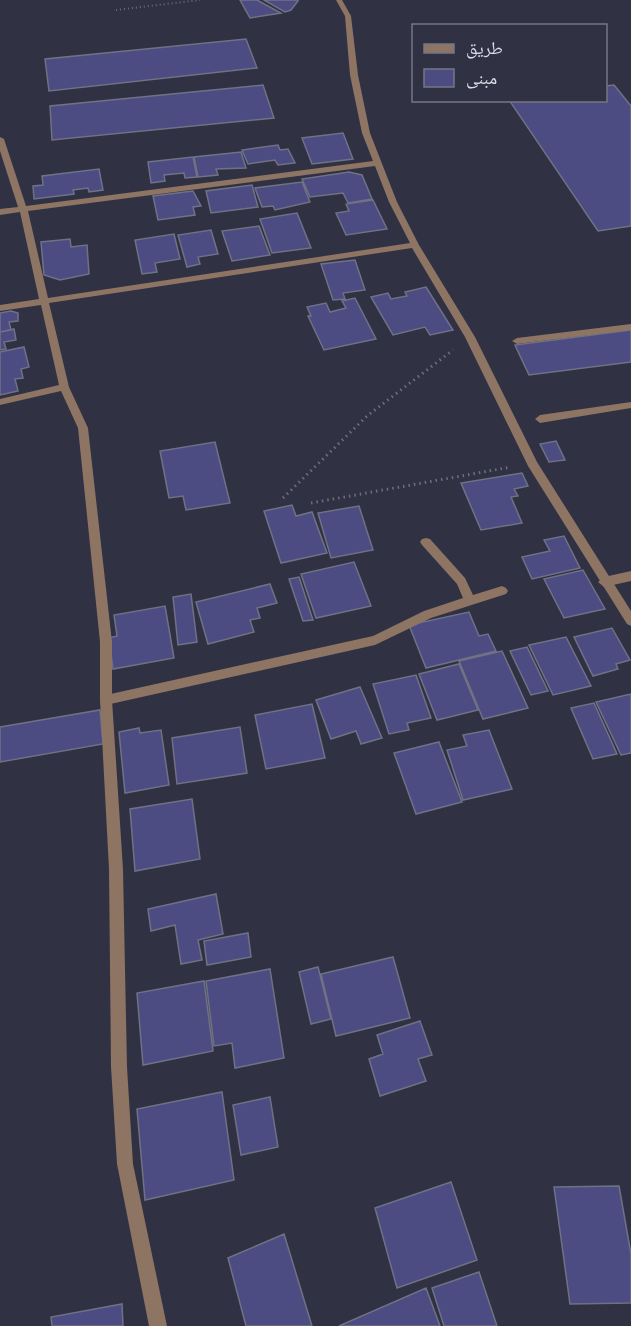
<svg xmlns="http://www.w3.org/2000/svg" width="631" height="1326" viewBox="0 0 631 1326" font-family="'Golos Text','Noto Naskh Arabic',sans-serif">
<rect width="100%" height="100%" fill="#303143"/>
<path fill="#4c4c83" stroke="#6f7185" stroke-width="1.5" d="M240,0H257L281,13L250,18Z
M264,0H298V1L291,10L285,12Z
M246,39L257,68L49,91L45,59Z
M263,85L274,118L52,140L50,106Z
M614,85L631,106V226L598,231L509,100H606V86Z
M343,133L353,159L312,164L302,138Z
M278,145L280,150L288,149L295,163L278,165L275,160L248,164L242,150Z
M241,152L246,168L216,169L218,175L198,177L194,157Z
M193,157L197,177L185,178L184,173L164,175L165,181L151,183L148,162Z
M99,169L103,190L89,192L88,188L73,190L74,194L34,199L33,186L43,185L42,176Z
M349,172L362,175L372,199L348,203L343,193L310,197L302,179Z
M302,182L310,202L275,210L273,206L262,207L255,188Z
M252,185L258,207L211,213L206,191Z
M193,191L201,206L193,207L195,215L158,220L153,196Z
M373,200L387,229L346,235L336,213L349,211L346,204Z
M297,213L311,248L272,253L260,219Z
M259,226L270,255L232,261L222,231Z
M211,230L218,254L198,257L200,264L187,267L178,235Z
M174,234L180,259L155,263L157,272L142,274L135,240Z
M70,239L71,247L87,245L89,274L60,280L44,275L41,242Z
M355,260L365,290L343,293L345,299L333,300L321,264Z
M426,287L453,330L430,335L425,327L393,335L371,297L388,293L391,299L407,296L405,292Z
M355,298L376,339L324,350L308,316H311L307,307L326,303L330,312L346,308L342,301Z
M11,311L18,313V321L9,322L11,330L0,332V313Z
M14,329L16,340L4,342L6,349L0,350V332Z
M631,330V362L529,375L515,345Z
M24,347L29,367L21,369L23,378L15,379L18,391L0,395V352Z
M556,441L565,460L549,462L540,444Z
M215,442L230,503L186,510L183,496L169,498L160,451Z
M522,473L528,486L514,489L518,496L511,497L522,523L481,530L461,483Z
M292,505L296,516L312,512L327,553L281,563L264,511Z
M359,506L373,550L331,558L318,513Z
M564,536L580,568L532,579L522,557L550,551L544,540Z
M354,562L371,606L316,618L301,574Z
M583,570L605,609L564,618L544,579Z
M299,577L313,620L303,621L289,579Z
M270,584L277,603L257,608L260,618L250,620L254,632L208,644L196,602Z
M191,594L197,642L178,645L173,597Z
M165,606L174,658L113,669L109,638L117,636L114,615Z
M469,612L479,636L488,634L496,651L426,668L409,625Z
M612,628L630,660L616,664L618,669L593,676L574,637Z
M566,637L591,686L553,695L529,645Z
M527,647L548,691L531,695L510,651Z
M502,651L528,708L483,719L459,661Z
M459,664L478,710L437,720L419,674Z
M416,675L431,718L407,723L409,730L389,734L373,684Z
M360,687L382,738L361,744L356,731L331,739L316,700Z
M631,694V753L621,755L596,702Z
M594,703L617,754L593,759L571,708Z
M312,704L325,758L266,769L255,715Z
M100,710L103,744L0,762V727Z
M240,727L247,773L177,784L172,738Z
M139,728L140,733L161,730L169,785L125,793L119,732Z
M489,730L512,789L463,800L447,750L467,746L463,735Z
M439,742L462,802L416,814L394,753Z
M192,799L200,859L135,871L130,809Z
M216,894L223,934L198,940L202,960L181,964L175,925L151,931L148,909Z
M248,933L251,957L207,965L204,941Z
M393,957L410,1018L336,1036L321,974Z
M318,967L331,1019L311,1024L299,972Z
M270,969L284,1058L235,1068L232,1043L214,1046L206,981Z
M204,981L213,1051L143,1065L137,993Z
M420,1021L432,1055L418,1059L426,1081L380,1096L369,1059L383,1054L377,1035Z
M222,1092L234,1180L145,1200L137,1109Z
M270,1097L278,1147L241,1155L233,1105Z
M451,1182L477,1260L397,1288L375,1208Z
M619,1186L631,1254V1303L570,1304L554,1187Z
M284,1234L312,1326H246L228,1258Z
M479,1272L497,1326H444L432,1288Z
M426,1288L440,1326H339Z
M122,1304L123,1326H52L51,1317Z"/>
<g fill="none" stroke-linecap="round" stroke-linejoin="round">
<path stroke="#6d6e7e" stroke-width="2" stroke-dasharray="1 3" stroke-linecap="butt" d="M116,10L200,0"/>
<path stroke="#6d6e7e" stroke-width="3" stroke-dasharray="1.5 4" stroke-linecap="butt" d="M283,498L367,416L453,350
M311,503L511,467"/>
<path fill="#8d7463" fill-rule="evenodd" d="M631,324V330L517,344L512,341L517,338Z
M631,402V408L540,423L535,419L540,415Z
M426,538L430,539L465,578L473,595L502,586L506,588L508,591L506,594L431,618L375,645L106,705L102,704L100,700L102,696L106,695L373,636L424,611L463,598L457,584L422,545L420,542L422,539Z
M631,571V581L604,587L598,582L604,577Z"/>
<path fill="#8d7463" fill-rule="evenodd" d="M336,0H342L351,16L358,75L370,133L397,202L419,245L475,337L537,462L631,611V626L627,624L528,466L465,337L412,248L49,303L69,387L88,428L112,642V700L123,869L127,1067L133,1164L167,1326H149L117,1164L111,1067L109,869L100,700V642L78,428L61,391L0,405V399L59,385L41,305L0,311V305L39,299L20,212L0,215V209L18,207L0,151V137L4,139L26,206L373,161L362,133L350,75L345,16ZM375,166L389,202L410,243L48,298L28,211Z"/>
</g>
<rect x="412" y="24" width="195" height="78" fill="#303143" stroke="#757685" stroke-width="1.5"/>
<rect x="424" y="44" width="30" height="9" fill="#8d7463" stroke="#757685" stroke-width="1.5"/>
<text x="466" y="54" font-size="18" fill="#dcdde8">طريق</text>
<rect x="424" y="69" width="30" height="18" fill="#4c4c83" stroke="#757685" stroke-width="1.5"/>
<text x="466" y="84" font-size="18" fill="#dcdde8">مبنى</text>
</svg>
